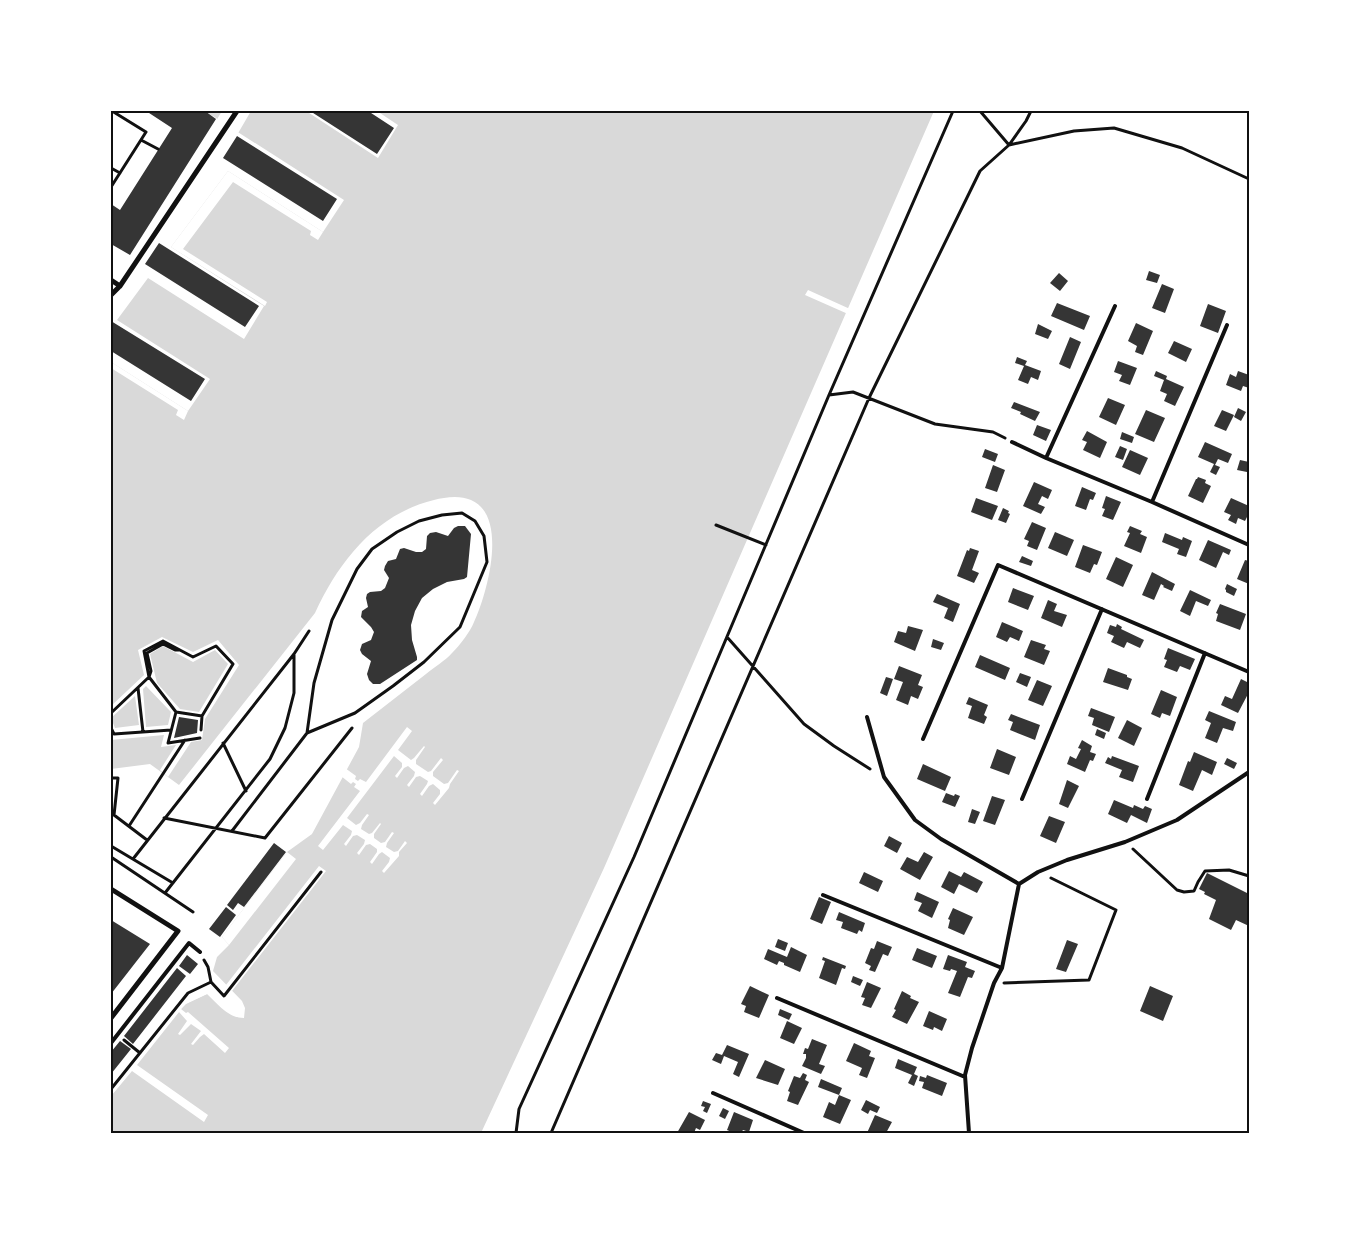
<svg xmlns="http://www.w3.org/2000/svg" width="1360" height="1244" viewBox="0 0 1360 1244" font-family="'Alegreya Sans',sans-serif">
<rect width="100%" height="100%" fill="#fff"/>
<path fill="#d9d9d9" d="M205,111H306L378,158L398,125L377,111H934L604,868L481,1133H111V1096L185,1004L207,994C218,1004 228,1018 244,1018L245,1008L242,1001L213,971L217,957L229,945L222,937L287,852L312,834L359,747L363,723C384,707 405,690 426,674C434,667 445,661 452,653C460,645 470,632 474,622C487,594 509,516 471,500C460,495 445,497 434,500C376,514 339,561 315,613L179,785L150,764L111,769V362L188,411L210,379L117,320L148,278L244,339L264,306L171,247L228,171L323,232L344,200Z"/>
<path fill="#fff" fill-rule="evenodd" d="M222,111H251L237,135L216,121Z
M228,171L323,232L318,240L310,235L311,231L233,182L183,249L267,302L265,306L171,247Z
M808,290L850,309L848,314L805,295Z
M111,362L188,411L184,420L176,415L178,410L111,368Z
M162,637L193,652L218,640L239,665L205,719L202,740L191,742L168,777L160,770L176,745L161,747L164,735L111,740V706L144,675L138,650ZM163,646L193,662L215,650L228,664L199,712L180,709L157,683L150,654ZM146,686L171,712L168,725L146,727L143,689ZM135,696L139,725L115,728L111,718Z
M407,727L412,731L398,750L411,760L414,758L424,746L425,747L416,760V764L428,772L431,771L441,758L443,760L433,772V776L444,784L448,783L457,770L459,771L450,784L449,788L435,805L433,803L440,794V790L433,784L429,786L422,796L420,794L427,784L428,781L420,776L416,777L409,787L407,785L414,776L415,772L408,766L404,768L397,778L395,776L402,767V763L394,756L347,818L356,825L360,823L367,814L369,815L362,825L361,829L369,834L372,833L380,823L381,824L374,834V838L381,843L385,842L392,832L394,833L387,843L386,847L394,852L398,851L405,841L407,843L399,852V856L384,873L382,871L389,862L390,858L382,852L379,854L372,864L370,862L377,852V849L370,844L366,845L359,855L357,853L364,844L365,840L357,835L353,836L346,846L344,844L351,835L352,831L343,825L323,850L318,846L360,791L354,787L356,784L353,782L351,784L341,776L345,768L356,776L355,779L358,781L360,779L366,782Z
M287,852L296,859L229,945L222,937Z
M319,866L326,871L232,991L226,985Z
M205,992L207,994L186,1004L181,1009L186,1013L188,1012L229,1048L225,1053L204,1034L200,1037L193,1045L191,1044L201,1031L191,1024L180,1035L178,1034L187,1021L179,1012L137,1065L208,1115L204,1122L132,1071L111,1096V1092L184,1002Z"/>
<path fill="#353535" d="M146,111H205L216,119L130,255L111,244V204L120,210L172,128Z
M310,111H368L394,128L377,154Z
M237,136L337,199L323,221L223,158Z
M159,243L259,306L245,327L145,264Z
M1149,271L1160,275L1157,283L1146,280Z
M1059,273L1068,281L1060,291L1050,283Z
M1162,284L1174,289L1165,313L1152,308Z
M1057,303L1090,316L1084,330L1051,316Z
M1208,304L1226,311L1218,333L1200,326Z
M111,321L205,379L191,401L111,351Z
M1136,323L1153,331L1143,355L1135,352L1137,346L1128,341Z
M1038,324L1052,331L1048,339L1035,334Z
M1070,337L1081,342L1070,369L1059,364Z
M1174,341L1192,349L1186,362L1168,353Z
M1017,357L1027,361L1025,365L1041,371L1038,380L1031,377L1028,384L1018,380L1024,366L1015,363Z
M1118,361L1137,368L1130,385L1119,381L1122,375L1114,372Z
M1156,371L1167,376L1166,379L1184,387L1175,406L1164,401L1167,394L1160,391L1164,380L1154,376Z
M1238,371L1249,375V388L1243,386L1241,391L1226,385L1230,374L1236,377Z
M1108,398L1125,405L1116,425L1099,417Z
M1014,402L1040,412L1035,421L1020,414L1021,412L1011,408Z
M1238,408L1246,412L1241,421L1234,417Z
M1146,410L1165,418L1154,442L1135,434Z
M1222,410L1234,415L1226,431L1214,426Z
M1037,425L1051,430L1046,441L1033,435Z
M1087,431L1107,442L1100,458L1083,450L1087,442L1082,440Z
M1122,432L1134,437L1132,443L1120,439Z
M1205,442L1232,454L1228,463L1218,459L1215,465L1220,467L1216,475L1210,472L1214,464L1198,457Z
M1120,446L1127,449L1123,460L1115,457Z
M985,449L998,454L995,462L982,457Z
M1130,450L1148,458L1140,475L1122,467Z
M1240,460L1249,462L1247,472L1237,470Z
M993,465L1005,470L997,492L985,488Z
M1198,477L1206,480L1205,483L1211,486L1203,503L1188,496L1196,479H1197Z
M1034,482L1052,490L1048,499L1042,496L1038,504L1045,507L1041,514L1023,506Z
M1082,487L1096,493L1093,500L1090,499L1086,510L1075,506Z
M1106,496L1121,502L1113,520L1102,516L1105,509L1102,508Z
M976,498L998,506L992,520L971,512Z
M1231,498L1249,506V513L1245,521L1238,518L1236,524L1228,520L1231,515L1224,512Z
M1003,508L1009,511L1008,513L1010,514L1006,523L998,520Z
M1032,522L1046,528L1037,550L1027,546L1029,541L1024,539Z
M458,526H465L471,534L467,577L464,579L447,582L433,589L422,598L415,611L411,625L412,640L417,657V660L380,684H373L369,680L367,674L371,661L362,654L360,650L362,644L371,640L374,632L371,627L361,617L362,611L368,607L366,598L367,594L370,592L381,591L385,588L389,578L384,570L385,566L388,561L396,559L400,549L404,548L416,552H422L426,549L427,536L430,533L436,532L448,536L454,528Z
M1130,526L1142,531L1140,534L1147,537L1141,553L1124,546L1130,533L1127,532Z
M1055,532L1074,540L1067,556L1048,548Z
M1165,533L1182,540L1183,537L1192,541L1186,557L1177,554L1179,549L1162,542Z
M1208,540L1231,550L1229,555L1223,552L1216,568L1199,560Z
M1083,545L1102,552L1097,565L1094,564L1090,573L1075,567Z
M970,548L979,551L972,570L979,573L974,583L957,576L967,550L969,551Z
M1022,556L1033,561L1031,566L1019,562Z
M1116,557L1133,565L1123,587L1106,579Z
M1245,560L1249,561V584L1237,579Z
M1152,572L1175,584L1172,591L1163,587L1164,586L1161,584L1154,600L1142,595Z
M1227,584L1237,589L1234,596L1226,592V590L1225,589Z
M1013,588L1034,596L1028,610L1008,602Z
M1190,590L1211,600L1208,606L1196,601L1190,616L1180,611Z
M937,594L960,604L953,622L944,618L948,608L933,602Z
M1048,600L1057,604L1054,611L1067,615L1062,627L1041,618Z
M1220,604L1246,614L1240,630L1216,621L1218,614L1216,613Z
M1002,622L1023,631L1019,641L1010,637L1007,642L996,637Z
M1117,624L1122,627L1121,629L1144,640L1140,648L1127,642L1124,648L1111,642L1114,636L1107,633L1110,625L1116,627Z
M908,626L923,630L915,651L894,642L898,631L906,633Z
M933,639L944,643L941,650L931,647Z
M1031,640L1046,645L1044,649L1050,651L1044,665L1024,657Z
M1168,648L1195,659L1190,670L1180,666L1177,672L1164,667L1167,660L1164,659Z
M980,655L1010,668L1005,680L975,667Z
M899,666L922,675L918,685L923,687L918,699L911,696L908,705L896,700L903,682L894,679Z
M1108,668L1127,675V677L1132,679L1128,690L1103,682Z
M1020,673L1031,677L1027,687L1016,682Z
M886,677L893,679L887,696L880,693Z
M1241,679L1249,683V692L1238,713L1221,705L1225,696L1232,699Z
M1037,680L1052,686L1043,706L1028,700Z
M1161,690L1177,697L1170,716L1162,713L1160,718L1151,714Z
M969,697L988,705L984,715L987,717L984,724L968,718L972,706L966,704Z
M1091,708L1115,717L1109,732L1092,725L1094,718L1088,716Z
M1209,711L1236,722L1233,731L1223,728L1217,743L1205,738L1211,723L1205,720Z
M1011,714L1040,725L1035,740L1010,730L1013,722L1008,720Z
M179,717L198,720L197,733L174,738Z
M1127,720L1142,728L1134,746L1118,738Z
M1097,729L1106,733L1104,739L1095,735Z
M1082,740L1092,746L1090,752L1096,754L1093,761L1090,760L1085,772L1067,764L1070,756L1076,759L1081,749L1078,748Z
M997,749L1016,757L1009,775L990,768Z
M1194,752L1217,762L1212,775L1202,770L1193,791L1179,785L1188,761L1190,762Z
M1112,756L1139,766L1133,782L1119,777L1122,770L1105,763L1108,757L1111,759Z
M1227,758L1237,763L1234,769L1224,764Z
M923,764L951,777L945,791L917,779Z
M1067,780L1079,786L1068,808L1059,804Z
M946,793L954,796L955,794L960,796L955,807L942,802Z
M992,796L1005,800L995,825L983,821Z
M1114,800L1133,808L1134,805L1143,809L1145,806L1152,809L1147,823L1131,815L1127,823L1108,814Z
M972,809L980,812L975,824L968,822Z
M1049,816L1065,822L1056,843L1040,836Z
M889,836L902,843L897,853L884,846Z
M274,843L286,852L244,907L238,903L233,910L227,905Z
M924,852L933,857L920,880L900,869L907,857L918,862Z
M949,871L961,877L964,872L983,882L977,893L959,884L954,894L941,887Z
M864,872L883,881L878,892L859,883Z
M1207,873L1249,894V926L1236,920L1231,930L1209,919L1216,900L1204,894L1205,892L1199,889Z
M917,892L939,902L932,918L918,911L922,903L914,900Z
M819,897L831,902L822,924L810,919Z
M226,907L236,915L220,937L209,929Z
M953,908L973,917L964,935L948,928L950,920L948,919Z
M839,912L865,923L862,932L859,930L857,934L841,928L843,922L836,920Z
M111,920L150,944L111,994Z
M778,939L788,943L785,951L775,947Z
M1067,940L1078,944L1066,972L1056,969Z
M877,941L892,947L888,956L883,954L875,972L869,970L871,966L865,963L871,948L874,949Z
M791,947L807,955L800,972L784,965V963L779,961L777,965L764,959L768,949L787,957Z
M917,948L937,956L932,968L912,960Z
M187,955L198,964L190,974L179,966Z
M948,955L967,962L965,967L975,971L972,978L968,977L960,997L948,993L957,971L951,969L950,971L943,969Z
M823,957L846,966L845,969L842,968L836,985L819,978L825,961L822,960Z
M177,968L186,976L133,1044L124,1036Z
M853,976L863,980L860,986L851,982Z
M867,982L881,988L871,1008L862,1005L865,998L861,997Z
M750,986L769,995L759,1018L744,1012L746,1006L741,1004Z
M1150,986L1173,996L1163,1021L1140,1011Z
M902,991L911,996L910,998L919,1002L907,1024L892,1017L896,1010L894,1009Z
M780,1009L792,1014L789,1020L778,1015Z
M929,1011L947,1019L942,1031L934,1027L933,1030L923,1026Z
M787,1021L802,1028L794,1044L780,1038Z
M812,1039L827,1045L819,1064L825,1066L821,1074L802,1066L806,1058V1054H803L805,1048L808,1049Z
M120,1041L131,1049L111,1074V1052Z
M854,1043L871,1051L869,1056L875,1058L867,1078L859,1075L862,1068L846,1061Z
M727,1045L749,1054L739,1077L733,1074L738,1062L724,1056L721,1064L712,1060L716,1053L722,1055Z
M898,1059L917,1067L914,1074L918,1076L914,1086L908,1083L912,1075L895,1068Z
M765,1060L785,1069L778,1085L756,1078Z
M803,1073L807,1075L805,1080L809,1082L798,1105L787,1101L790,1092L788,1091L794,1076L800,1078Z
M927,1075L947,1083L942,1096L922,1088L924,1082L919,1081L920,1076L926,1078Z
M821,1079L842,1088L839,1095L818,1087Z
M839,1095L851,1100L840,1124L823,1117L829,1102L835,1105Z
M866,1100L880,1107L877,1113L870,1110L868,1114L861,1110Z
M703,1101L711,1104L707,1113L703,1111L705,1107L701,1106Z
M723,1108L729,1111L725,1119L719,1116Z
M689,1112L705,1120L700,1130L696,1128L694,1133H677Z
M734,1112L753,1120L749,1132L743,1130L741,1133H734L727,1130Z
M875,1115L892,1122L886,1133H867Z"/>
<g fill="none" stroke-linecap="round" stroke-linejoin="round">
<path stroke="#111" stroke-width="3" d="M980,111L1009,145L1026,121L1031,111
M141,140L158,149
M111,168L120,173
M111,187L146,132L112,111
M829,395L853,392L935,424L993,432L1005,438
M716,525L766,545
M727,637L804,724L834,746L870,769
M138,688L143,732
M176,712L149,677L144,651L163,641L193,657L216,646L233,664L202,716
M111,713L149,677L151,671L147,653L163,644L175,650H180
M111,728L114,734L171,730
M200,738L168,743L176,712L202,716L201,730
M223,743L246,791
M111,778H118L114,815L147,840
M164,818L265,838L352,728
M129,826L185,740
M232,831L307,733L355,713L393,686L424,662L460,627L487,562L484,536L475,521L462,513L442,515L419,521L397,532L372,549L357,569L332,620L314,683L307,733
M111,846L173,883
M1133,849L1177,890L1184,892L1194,891L1198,882L1205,871L1229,870L1249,876
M111,857L193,912
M133,859L294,654L309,631
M165,893L270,759L285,728L294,693V655
M204,960L208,967L211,982L224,996L321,872
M1004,983L1089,980L1116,910L1051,878
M124,1040L140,1053
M111,1089L188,993L211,982
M516,1133L519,1109L634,857L829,395L953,111
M551,1133L869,398L980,171L1009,145L1074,131L1114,128L1182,148L1249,179"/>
<path stroke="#111" stroke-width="4" d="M1012,442L1046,458L1152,502L1249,545
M1046,458L1115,306
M1152,502L1227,325
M867,717L884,777L915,820L941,839L1019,884
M923,739L998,565L1249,672
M1022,799L1102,609
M1147,799L1205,653
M823,895L1002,968
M777,998L965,1077
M111,1043L189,943L200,952
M713,1093L804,1133
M969,1133L965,1075L972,1048L994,983L1002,968L1019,884L1038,872L1067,860L1125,842L1177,820L1249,772"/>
<path stroke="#111" stroke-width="5" d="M111,280L120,286
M111,295L120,286L237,111
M111,889L178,931L111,1018"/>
</g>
<rect width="1360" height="1244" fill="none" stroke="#ffffff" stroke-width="225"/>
<rect x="112" y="112" width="1136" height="1020" fill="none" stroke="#111" stroke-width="2"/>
</svg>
